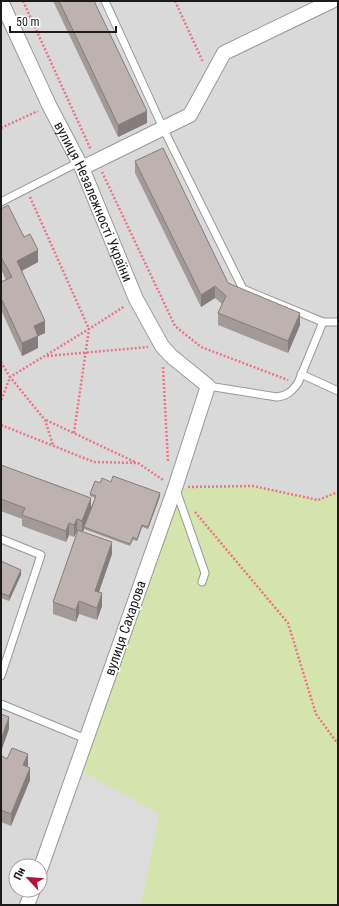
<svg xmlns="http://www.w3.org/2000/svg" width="339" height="906" viewBox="0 0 339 906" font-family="'Roboto Condensed',sans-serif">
<rect width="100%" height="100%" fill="#ede7e3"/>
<path fill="#dad9da" d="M1,1H338V492L318,500L253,486L175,488L40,866H16V890H33L27,905H1Z"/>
<path fill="#d5e3ac" d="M253,486L318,500L338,492V905H141L159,814L77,769L175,488Z"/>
<path fill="#dcdcdc" d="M77,769L159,814L141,905H27L33,890H40V870Z"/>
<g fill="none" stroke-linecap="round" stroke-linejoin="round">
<defs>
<path id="service" d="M105,1L163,128L243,289L323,322L298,383C292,391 287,396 277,397L208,386
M1,202L79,162
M323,322H338
M301,374L338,391
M176,490L205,573L202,582
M1,539L41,555L1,676
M1,704L86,739"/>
<g id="minor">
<path id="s1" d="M1,1L49,105L82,168L136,299L162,346L171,356L208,386L175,488L40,870"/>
<path d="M82,168L190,115L224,53L332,1"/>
<path d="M27,905L33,890"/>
</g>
</defs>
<use href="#service" stroke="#999" stroke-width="9"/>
<use href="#minor" stroke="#999" stroke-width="16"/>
<path stroke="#ed7385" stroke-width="2.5" stroke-dasharray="2 2" stroke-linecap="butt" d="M23,1L91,150
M175,1L203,62
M1,128L38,111
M102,172L175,326L201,347L288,380
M30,197L89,329L10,377L45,420L53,445
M47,356L148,347
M1,362L10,377L1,401
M163,367L168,462
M46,420L135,462
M1,425L94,462L138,463L163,480
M74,433L89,329L125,306
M188,487L253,486L318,500L338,492
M195,512L288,623L316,714L338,744"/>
<use href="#service" stroke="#fff" stroke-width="7"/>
<use href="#minor" stroke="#fff" stroke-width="14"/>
</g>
<path fill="#a39997" d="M53,1H94L147,123L118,137Z
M135,161L228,283L300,325L288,353L218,325V313L222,304L215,298L201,307L135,173Z
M1,209L24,237L38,262L22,271L45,333L38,336V348L22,356L2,312L1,282L6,280L1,269Z
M1,465L91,507L95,498L90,496V494L100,483L111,482L160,496L148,529L142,527L137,541L133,540L130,546L84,529L83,532L112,554L99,592L102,606L97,620L79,614L76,622L53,614V602L78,531H77L74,537L69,535L66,542L22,526V519L1,511Z
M1,561L21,575L9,601L1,598Z
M1,758L28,767L30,780L11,826L1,822Z"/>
<path fill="#847d7b" d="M147,111V123L118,137V125Z
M38,250V262L17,273V261Z
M215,286V298L201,307V295Z
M1,300H2V312L1,313Z
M300,313V325L288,353V341Z
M45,321V333L34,338V326Z
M38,336V348L22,356V343Z
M160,493V496L148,529V527Z
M91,498V510L84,527V529L82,533V521Z
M77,519V531L74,537V525Z
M69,523V535L66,542V531Z
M142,525V527L137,541V539Z
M112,542V554L95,603V591Z
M21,570V575L9,601V596Z
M102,593V606L97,620V608Z
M79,601V614L76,622V610Z
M9,717V729L1,752V740Z
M28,754V766L23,777V765Z
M30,768V780L11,826V814Z"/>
<path fill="#bdb2b0" stroke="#847d7b" d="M59,1H94L147,111L118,125Z
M163,148L228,283L300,313L288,341L218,313L226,296L215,286L201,295L135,161Z
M8,205L24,237L30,234L38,250L17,261L45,321L34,326L38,336L22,343L2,300H1V282L12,277L1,257V209Z
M1,465L91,498L82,521L77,519L74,525L69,523L66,531L22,515L25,508L1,499Z
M113,476L160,493L148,527L142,525L137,539L133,537L130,544L84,527L96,496L90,494L95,481L100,483L102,478L111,482Z
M78,530L112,542L95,591L102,593L97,608L79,601L76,610L53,602Z
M1,561L21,570L9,596L1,593Z
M1,714L9,717L1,740Z
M12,748L28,754L23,765L30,768L11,814L1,810V758L2,756L7,759Z"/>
<g text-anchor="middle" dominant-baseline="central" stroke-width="3" stroke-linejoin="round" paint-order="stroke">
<g font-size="14" fill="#1c1c1c" stroke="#fff">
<text stroke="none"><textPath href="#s1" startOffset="221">вулиця Незалежності України</textPath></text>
<text transform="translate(125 628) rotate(-71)">вулиця Сахарова</text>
</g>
</g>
<rect width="339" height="906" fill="none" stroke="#1c1c1c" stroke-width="4"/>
<g transform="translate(28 878) rotate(296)"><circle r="19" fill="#ffffff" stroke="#a4a4a4"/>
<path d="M0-3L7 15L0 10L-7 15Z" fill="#b7113a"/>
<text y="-6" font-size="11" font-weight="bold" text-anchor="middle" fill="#1c1c1c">Пн</text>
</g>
<path d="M10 26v6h106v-6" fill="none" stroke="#1c1c1c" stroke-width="2"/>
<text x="16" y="26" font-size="12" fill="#1c1c1c" stroke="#ffffff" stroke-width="3" paint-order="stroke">50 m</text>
</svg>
